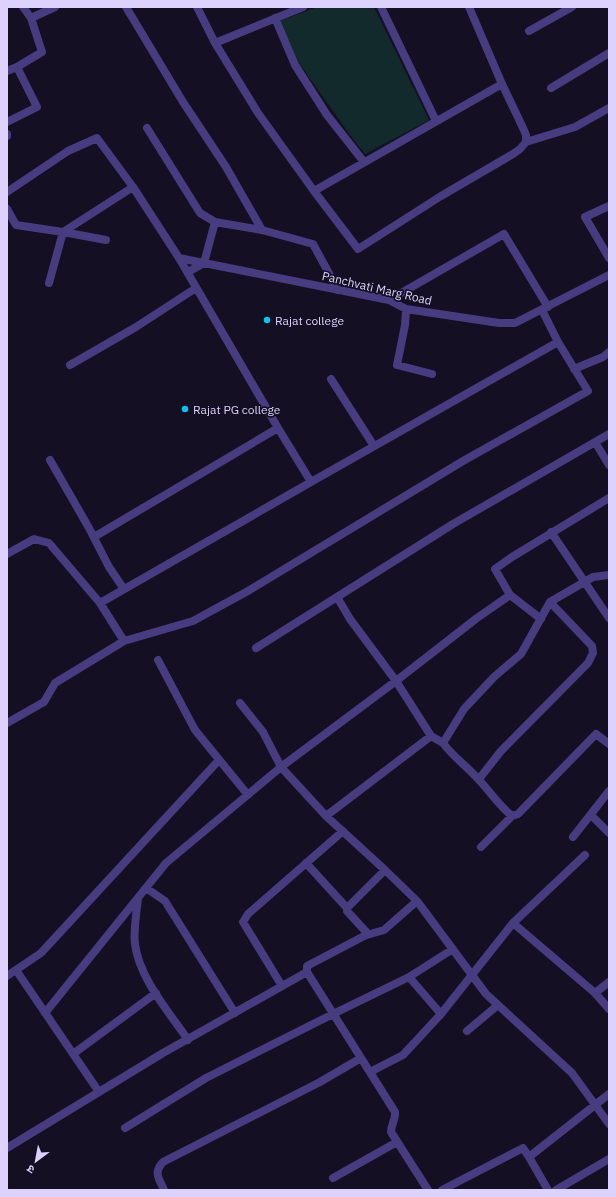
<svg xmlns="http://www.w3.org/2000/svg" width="616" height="1197" viewBox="0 0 616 1197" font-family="'IBM Plex Sans','Noto Sans Devanagari',sans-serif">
<rect width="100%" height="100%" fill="#140f22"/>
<path fill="#122a2c" d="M317,7H374L429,120L365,154L350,135L297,60L280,21Z"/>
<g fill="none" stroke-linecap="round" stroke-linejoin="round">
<path stroke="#463c7f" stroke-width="8" d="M126,7L183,102L226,167L262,230
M197,7L215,43
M303,7L215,43L258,113L314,191L358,249L441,196L513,154L520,149L526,142V135L523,128L502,84L469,7
M381,7L436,121
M31,18L55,7
M275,18L295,65L327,115L364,162
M529,31L572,7
M17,67L42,52L31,18L23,7
M7,71L17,67L37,107L7,122
M551,88L609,53
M147,128L200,213L215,222L262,230L313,244L338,290
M7,134V136
M526,142L575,127L609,108
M314,191L502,84
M7,192L68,151L97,138L133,187
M609,206L585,217L609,258
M7,209L16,225L63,232L133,187L179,258L278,428L94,537
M179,258L389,300L406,309L499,323H515L609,275
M188,272L204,263L215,222
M49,283L63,232L106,240
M389,300L504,234L548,307
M406,309L405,325L397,365L432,374
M70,365L136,327L196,288
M574,369L603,357L609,352
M331,379L374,446
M595,442L609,465
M50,460L89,528L109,567L124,589
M311,482L558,342L542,310
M551,532L609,618
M7,554L34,539L49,543L100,603L124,641
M609,575L593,577L550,602L521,654L494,677L464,709L443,743L431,736L326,816L385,870L417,901L486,994L572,1073L609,1124
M510,595L541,619
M337,597L453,524L609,434
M100,603L311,482L278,428
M256,648L337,597L350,619L396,681L431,736
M158,660L195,730L248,795
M7,723L44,702L55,683L124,641L193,621L248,591L463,461L588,391L558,342
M443,743C453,757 467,766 478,779C490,791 498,805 512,816
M479,779L501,751L588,663L593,653L592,646L550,602
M591,815L609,833
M326,816L281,767L396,681L477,618L510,595L495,569L512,557L609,498
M573,837L609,791
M481,847L512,816L518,814L596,734L609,744
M306,863L347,908
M385,870L347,908V911L368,934L307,966V972L395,1112C396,1119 391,1124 391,1132L428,1190
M146,888L165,901L235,1013
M138,898C137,910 133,932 135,944C139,978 169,1012 188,1040
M513,923L595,993L609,1009
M367,935L384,930L417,901
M16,970L99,1092
M7,976L41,953L219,760
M409,977L441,1014
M282,986L243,922L248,914L343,831
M595,993L609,982
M45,1013L166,863L281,767L263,732L240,703
M467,1031L498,1005
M73,1054L156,993
M370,1072L403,1055L441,1014L513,923L585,855
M125,1128L206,1078L333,1014L409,977L453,949
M7,1148L163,1053L307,972
M333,1178L397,1142
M164,1190C159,1178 153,1173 163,1162L320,1082L361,1058
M442,1190L523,1148L529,1157
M548,1190L529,1157L609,1094
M556,1190L609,1159"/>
</g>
<g fill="#0cc0ef" stroke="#140f22" stroke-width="1.5">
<circle cx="267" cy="320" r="4"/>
<circle cx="185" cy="409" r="4"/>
</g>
<g text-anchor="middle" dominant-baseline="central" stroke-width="3.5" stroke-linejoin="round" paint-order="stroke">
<g font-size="12" fill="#dcd2fd" stroke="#140f22">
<text transform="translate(377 288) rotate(13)">Panchvati Marg Road</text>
</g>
<g font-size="12" fill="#dcd2fd" stroke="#140f22" text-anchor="start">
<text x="275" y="320">Rajat college</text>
<text x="193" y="409">Rajat PG college</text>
</g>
</g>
<rect width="616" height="1197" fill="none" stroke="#dcd2fd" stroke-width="16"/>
<g transform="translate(36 1161) rotate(212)" stroke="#140f22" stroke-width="3" paint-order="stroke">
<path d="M0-3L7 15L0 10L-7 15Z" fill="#dcd2fd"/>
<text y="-6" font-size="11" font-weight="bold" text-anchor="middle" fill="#dcd2fd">उ</text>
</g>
</svg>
